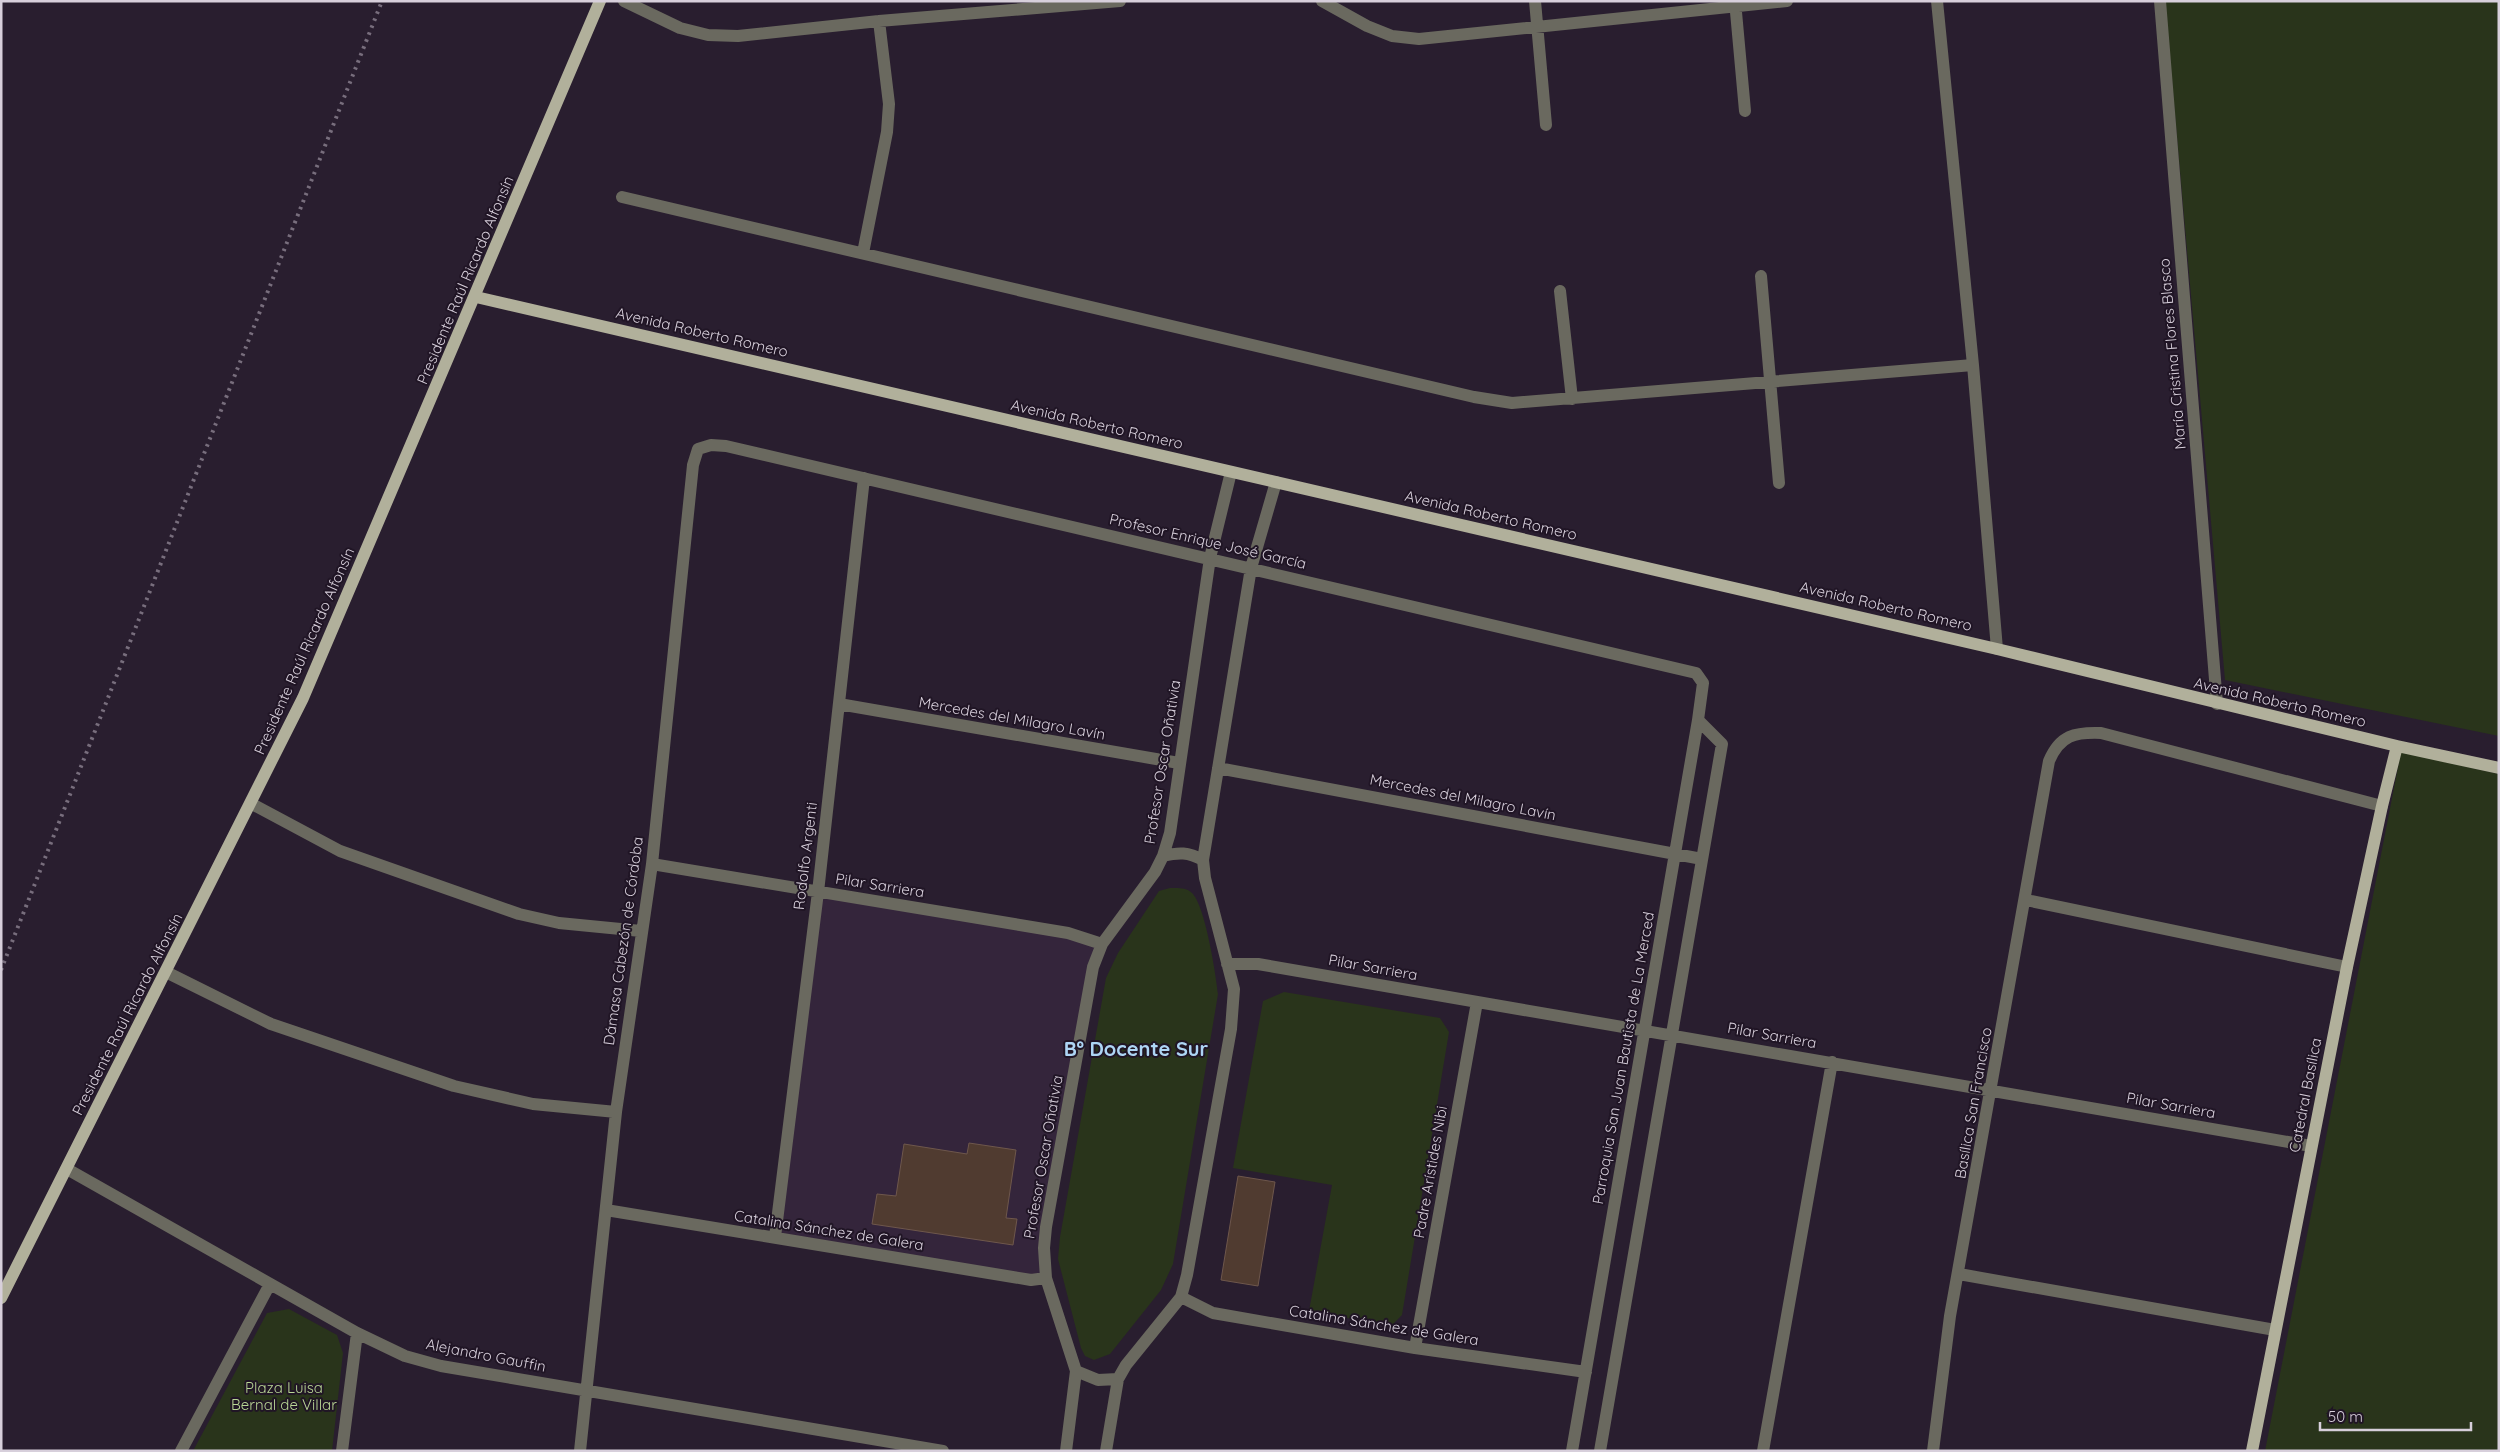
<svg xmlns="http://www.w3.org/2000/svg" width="2500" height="1452" viewBox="0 0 2500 1452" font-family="Quicksand,sans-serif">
<rect width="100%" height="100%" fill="#291e2f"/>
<path fill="#34253b" d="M819,893L1101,944L1046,1227V1278L776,1237Z"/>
<path fill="#29341b" d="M2165,1H2499V736L2225,680Z
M2401,752L2499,774V1451H2265Z
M1170,888C1177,888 1186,887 1192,893C1205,905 1216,974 1218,994L1173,1264L1161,1290L1110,1354L1094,1360L1085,1356L1081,1348L1058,1259L1060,1237L1106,978L1118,953L1159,891Z
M1284,992L1440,1018L1449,1032L1402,1315L1391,1326L1309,1311L1332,1185L1233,1168L1263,1001Z
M289,1309L337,1335L343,1353L332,1451H193L267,1313Z"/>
<path fill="#503b30" stroke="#6e574c" d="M969,1143L1016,1150L1006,1218L1017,1219L1013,1245L872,1224L877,1194L896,1196L904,1144L967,1154Z
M1238,1176L1275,1182L1258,1286L1221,1280Z"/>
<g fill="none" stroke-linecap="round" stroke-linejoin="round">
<path stroke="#6a695f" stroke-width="12" d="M624,1L680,28L708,35L738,36L879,21L1120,1
M1322,1L1367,26L1392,36L1419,39L1787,1
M1535,1L1546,125
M1735,1L1745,111
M1937,1L1973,365L1997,649
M2160,1L2217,704
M622,197L1474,397L1512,403L1973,365
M863,253L887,132L889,104L879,21
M1761,276L1779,483
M1560,291L1572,399
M839,704L1179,763
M1218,768L1702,859
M252,804L340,851L519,914L559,923L641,931
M1163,856C1179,852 1188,852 1203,860
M652,864L1068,933L1102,944
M2026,900L2347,967
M1227,964H1258L2311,1146
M166,972L271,1024L454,1086L533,1104L616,1112
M67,1169L357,1333L405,1356L441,1366L943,1451
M606,1210L1031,1280L1046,1278
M775,1237L818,892L864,478
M1959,1274L2275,1330
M1181,1297L1213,1313L1415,1348L1586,1372
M1415,1348L1477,1002
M1076,1371L1098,1380L1118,1379
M181,1451L270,1284
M342,1451L357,1333
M580,1451L616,1112L652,864L693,465L698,449L711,445L726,446L1696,673L1703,683L1698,720L1572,1451
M1066,1451L1076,1371L1046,1278L1044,1248L1046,1227L1093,967L1102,944L1155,872L1163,856L1170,833L1210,558L1231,472
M1106,1451L1118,1379L1126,1365L1181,1297L1187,1275L1231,1029L1234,989L1205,878L1203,860L1251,568L1276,482
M1600,1451L1722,744L1698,720
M1763,1451L1832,1062
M1933,1451L1950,1316L2049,761C2060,735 2075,732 2101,733L2382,806"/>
<path stroke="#b1b09b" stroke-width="12" d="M476,297L1997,649L2397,746L2499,768
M1,1298L303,698L600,1
M2252,1451L2347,967L2382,806L2397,746"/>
<path stroke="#786e7d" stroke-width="4" stroke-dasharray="2.5 5" stroke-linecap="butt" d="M1,970L382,1"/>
</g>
<g text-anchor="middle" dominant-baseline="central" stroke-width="4" stroke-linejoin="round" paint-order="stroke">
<g font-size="15" fill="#d7cfdb" stroke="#201525">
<text transform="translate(465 280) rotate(-67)">Presidente Raúl Ricardo Alfonsín</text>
<text transform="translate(702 332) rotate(13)">Avenida Roberto Romero</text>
<text transform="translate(2172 354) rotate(-95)">María Cristina Flores Blasco</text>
<text transform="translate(1097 424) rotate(13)">Avenida Roberto Romero</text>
<text transform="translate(1491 515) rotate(13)">Avenida Roberto Romero</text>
<text transform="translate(1208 541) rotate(13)">Profesor Enrique José García</text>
<text transform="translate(1886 606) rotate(13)">Avenida Roberto Romero</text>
<text transform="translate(304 651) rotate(-66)">Presidente Raúl Ricardo Alfonsín</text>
<text transform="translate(2280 702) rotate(13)">Avenida Roberto Romero</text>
<text transform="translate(1012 718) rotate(10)">Mercedes del Milagro Lavín</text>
<text transform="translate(1162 762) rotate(-81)">Profesor Oscar Oñativia</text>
<text transform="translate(1463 797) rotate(11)">Mercedes del Milagro Lavín</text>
<text transform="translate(805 856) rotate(-83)">Rodolfo Argenti</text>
<text transform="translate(880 885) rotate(9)">Pilar Sarriera</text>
<text transform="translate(623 941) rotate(-82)">Dámasa Cabezón de Córdoba</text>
<text transform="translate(1373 967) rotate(10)">Pilar Sarriera</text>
<text transform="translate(127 1014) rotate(-63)">Presidente Raúl Ricardo Alfonsín</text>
<text transform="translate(1772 1035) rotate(10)">Pilar Sarriera</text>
<text transform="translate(1623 1058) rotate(-80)">Parroquia San Juan Bautista de La Merced</text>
<text transform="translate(2305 1095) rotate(-79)">Catedral Basílica</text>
<text transform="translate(1973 1103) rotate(-80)">Basílica San Francisco</text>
<text transform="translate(2171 1105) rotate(10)">Pilar Sarriera</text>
<text transform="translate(1043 1157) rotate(-80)">Profesor Oscar Oñativia</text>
<text transform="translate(1430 1172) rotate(-80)">Padre Arístides Nibi</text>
<text transform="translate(829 1230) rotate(9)">Catalina Sánchez de Galera</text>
<text transform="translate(1384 1325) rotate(9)">Catalina Sánchez de Galera</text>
<text transform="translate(486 1355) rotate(11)">Alejandro Gauffin</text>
</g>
<g font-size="15" fill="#b9d695" stroke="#201525">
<text x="284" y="1387">Plaza Luisa<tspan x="284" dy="17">Bernal de Villar</tspan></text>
</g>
<g font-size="20" font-weight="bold" fill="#add5f4" stroke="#201525">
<text x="1136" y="1048">Bº Docente Sur</text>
</g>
</g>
<rect width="2500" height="1452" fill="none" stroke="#d7cfdb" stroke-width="5"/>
<path d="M2320 1422v8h151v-8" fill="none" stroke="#d7cfdb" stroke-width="2.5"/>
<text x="2328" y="1422" font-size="15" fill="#d7cfdb" stroke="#201525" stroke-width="4" paint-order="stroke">50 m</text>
</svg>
